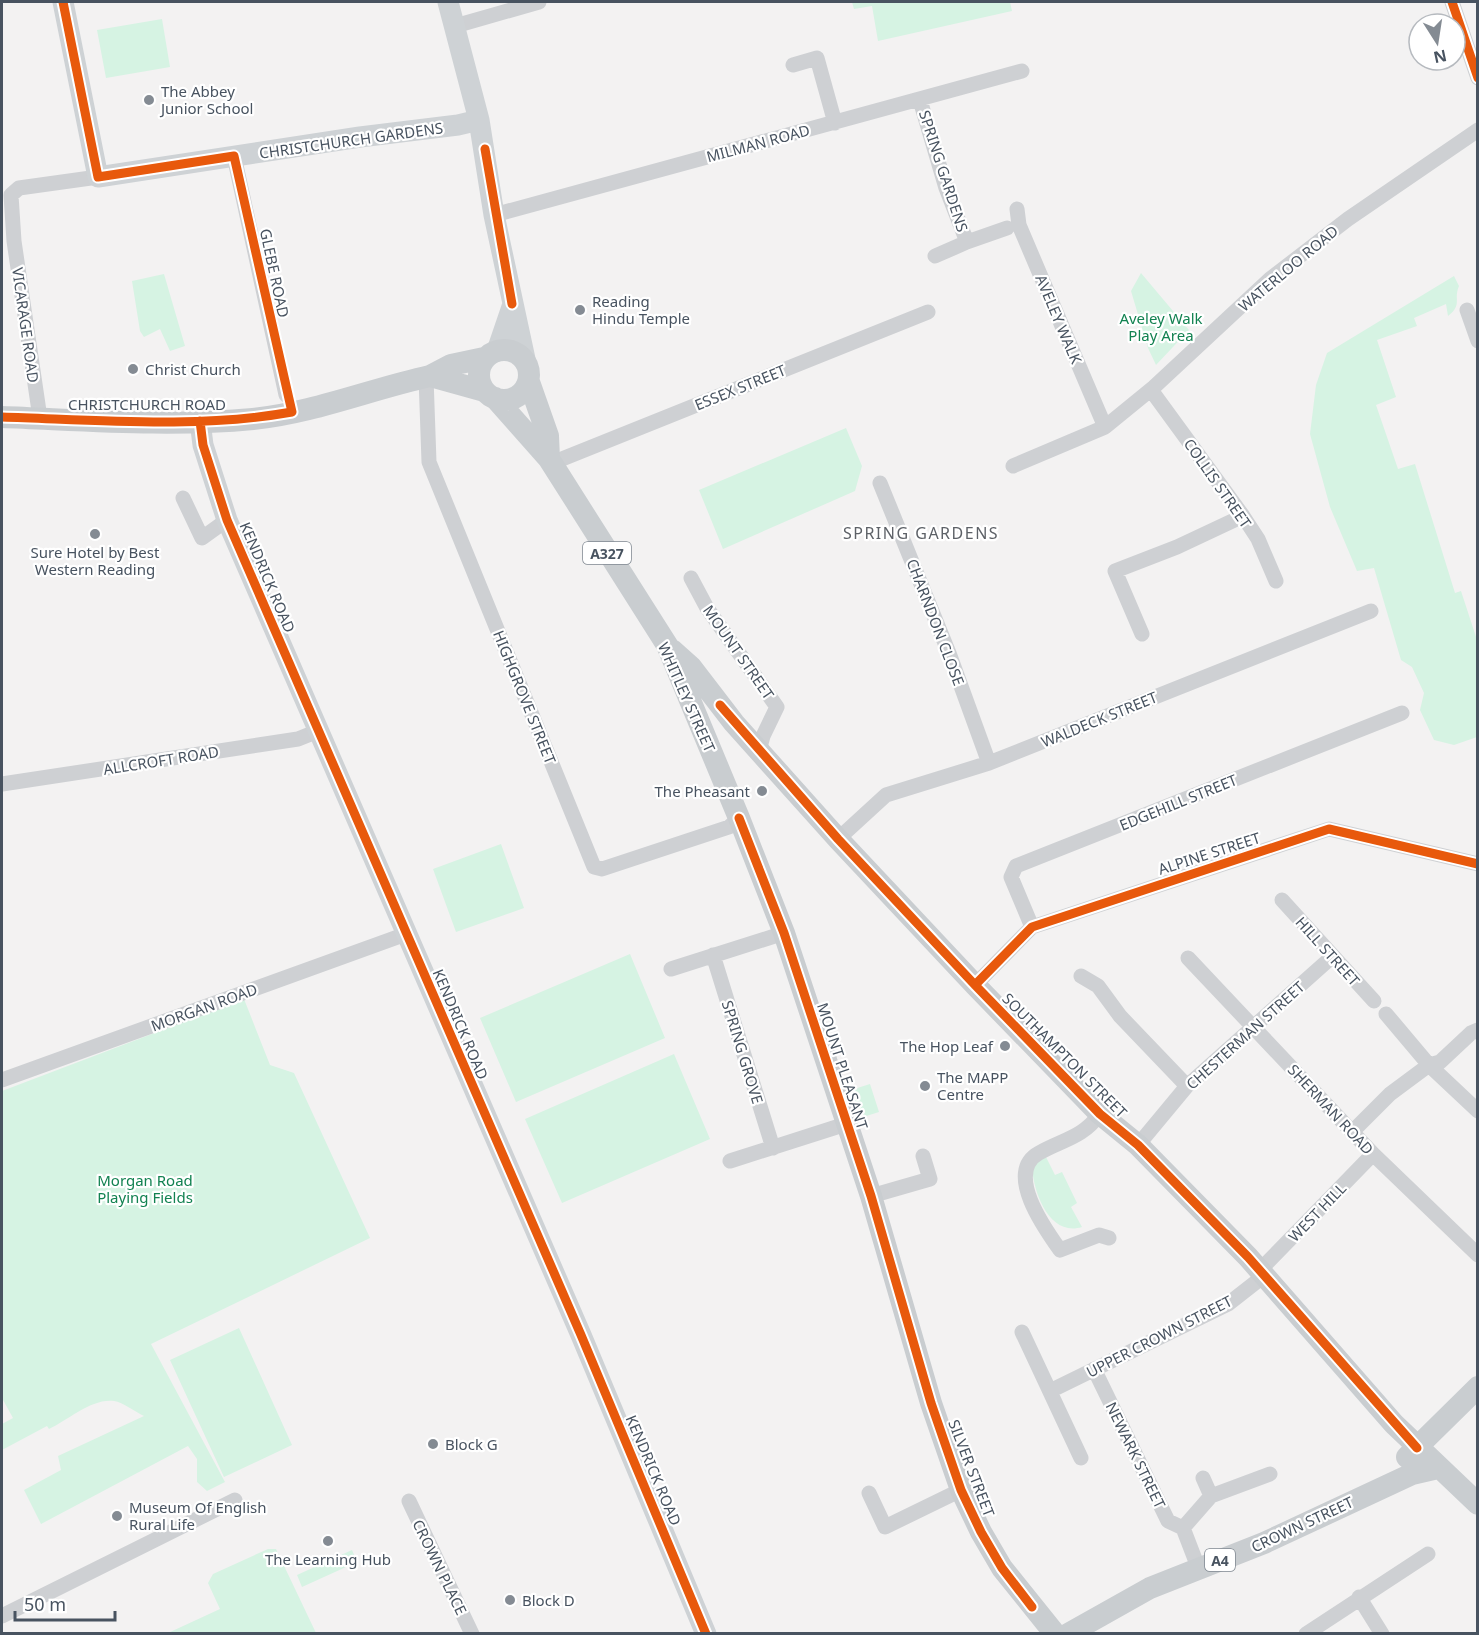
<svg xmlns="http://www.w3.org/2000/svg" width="1479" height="1635" viewBox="0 0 1479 1635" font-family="'Noto Sans',sans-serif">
<rect width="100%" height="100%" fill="#f3f2f2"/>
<path fill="#d6f3e3" d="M852,2H1010L1012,11L878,41L872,6L854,9Z
M162,19L170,67L106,78L97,30Z
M1141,273L1189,330L1156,365L1148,348L1131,291Z
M164,274L185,346L170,351L160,329L144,337L140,331L132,281Z
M1454,276L1459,286C1453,300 1463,304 1448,316L1446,304L1414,318L1417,326L1377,340L1396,397L1376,405L1398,469L1415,464L1455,593L1461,591L1477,640V737L1454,745L1434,740L1420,710L1424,693L1412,667L1401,660L1374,568L1357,571L1330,507L1310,434L1316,385L1327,353Z
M846,428L862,466L855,491L723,549L699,490Z
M501,844L524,908L456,932L433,869Z
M630,954L665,1038L516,1102L480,1018Z
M244,999L270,1065L294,1073L370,1238L151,1344L225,1482L207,1491L197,1482V1459L188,1446L41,1524L24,1490L61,1470L58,1456L144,1416C135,1412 123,1402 114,1401C92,1398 68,1420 49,1429L47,1426L2,1450V1424L13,1418L2,1398V1091Z
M674,1054L710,1139L562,1203L525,1119Z
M870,1084L879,1112L860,1118L851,1090Z
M1044,1153L1055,1175L1062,1172L1077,1203L1071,1207L1082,1227C1050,1237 1034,1194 1032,1168Z
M239,1328L292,1445L224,1477L170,1360Z
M268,1549H276L316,1633H168L220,1609L208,1583L213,1574Z
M352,1550L357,1562L302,1587L297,1575Z"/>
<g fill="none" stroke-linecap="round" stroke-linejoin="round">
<path stroke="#ced0d3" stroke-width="15" d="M1452,2L1478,78
M455,26L539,2
M793,65L817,58L835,123
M920,100L946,188L967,242L935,256
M234,156L286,395
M1017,209L1019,225L1105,427
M494,215L1022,71
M967,242L1007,228
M1467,310L1478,341
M426,377L429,462L594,867L602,869L729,827L739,818
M1151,390L1243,516L1258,539L1276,581
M40,418L14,241L11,195L19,188L98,177
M552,463L928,312
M1013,466L1105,427L1154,387L1270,279L1348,219L1478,130
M880,483L949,653L989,763
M183,498L202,538L227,520
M691,578L707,608L777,707L763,736L759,751
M1142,634L1115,571L1177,547L1243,516
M2,784L298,739L318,731
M838,839L886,795L989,763L1371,611
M1282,900L1374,1001
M1032,927L1011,877L1016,866L1402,713
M713,955L773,1148
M1188,958L1373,1154L1478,1255
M671,969L784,933
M1081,976L1098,986L1120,1016L1187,1086
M975,985L1032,927L1329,829L1478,864
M1386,1014L1429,1065L1478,1111
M2,1080L406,934
M1100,1114C1082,1138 1064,1139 1039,1153C1004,1172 1045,1229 1060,1250L1099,1235L1109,1238
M1353,1131L1390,1094L1429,1065L1440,1062L1471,1033L1478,1030
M1138,1145L1187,1086L1333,956
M730,1161L846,1124
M871,1196L930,1179L923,1156
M1260,1270L1373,1154
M1022,1332L1081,1458
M1094,1369L1168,1521L1183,1528L1198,1567
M1050,1391L1228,1304L1265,1275
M1203,1478L1211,1496
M869,1493L885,1527L961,1490
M409,1501L472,1634
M1183,1528L1211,1496L1270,1474
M1359,1597L1382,1634
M2,1616L235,1500
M1306,1634L1428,1554"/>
<path stroke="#ced2d5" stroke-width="21" d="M63,2L98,177L360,137L458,125L479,120
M448,2L479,120L494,215L525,359
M497,351L512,307
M200,421L203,445L227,520L581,1335L706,1634"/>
<path stroke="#c9cdd0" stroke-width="22" d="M479 375a25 25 0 1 1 50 0a25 25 0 1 1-50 0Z
M430,376L484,391
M529,382L548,436L549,459
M495,398L549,459L667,645L739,818L784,933L871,1196L931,1403L961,1490L981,1532L1002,1568L1055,1634
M2,417C84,420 170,427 253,419C313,413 371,389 430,376L451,365L484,358
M672,650L691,667L734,723L838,839L975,985L1100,1114L1138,1145L1248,1257L1394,1424L1478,1504
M1407,1457L1478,1387
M1068,1634L1150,1588L1264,1543L1412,1474L1438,1468"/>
<defs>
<path id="cycleway" d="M1452,2L1478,78
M485,149L512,304
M2,417C97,420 197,429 292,412L234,156L98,177L63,2
M200,421L203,445L227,520L581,1335L706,1634
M720,705L838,839L975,985L1100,1114L1138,1145L1248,1257L1417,1448
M739,818L784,933L871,1196L931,1403L961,1490L981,1532L1002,1568L1032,1607
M975,985L1032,927L1329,829L1478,864"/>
</defs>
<use href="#cycleway" stroke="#fff" stroke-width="13"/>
<use href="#cycleway" stroke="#e8590c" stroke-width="9"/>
</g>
<g fill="#848b93" stroke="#fff" stroke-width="2">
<circle cx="149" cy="100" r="6"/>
<circle cx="580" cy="310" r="6"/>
<circle cx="133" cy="369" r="6"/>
<circle cx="95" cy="534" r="6"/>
<circle cx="762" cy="791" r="6"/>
<circle cx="1005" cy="1046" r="6"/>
<circle cx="925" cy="1086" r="6"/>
<circle cx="433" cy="1444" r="6"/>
<circle cx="117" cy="1516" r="6"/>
<circle cx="328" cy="1541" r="6"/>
<circle cx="510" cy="1600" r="6"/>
</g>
<g text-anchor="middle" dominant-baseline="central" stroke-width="4.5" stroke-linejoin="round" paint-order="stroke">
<g fill="#fff" stroke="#7f8790" stroke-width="1.5">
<rect x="583" y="542" width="48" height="22" rx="4.5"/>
<rect x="1205" y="1549" width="30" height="22" rx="4.5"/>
</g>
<g font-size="14" font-weight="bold" fill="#485360">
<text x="607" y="553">A327</text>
<text x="1220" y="1560">A4</text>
</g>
<g font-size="15" fill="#485360" stroke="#fff" text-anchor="start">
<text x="161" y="91">The Abbey<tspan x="161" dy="17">Junior School</tspan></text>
<text x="592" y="301">Reading<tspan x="592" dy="17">Hindu Temple</tspan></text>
<text x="145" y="369">Christ Church</text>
<text x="95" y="552" text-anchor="middle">Sure Hotel by Best<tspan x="95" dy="17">Western Reading</tspan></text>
<text x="750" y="791" text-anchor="end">The Pheasant</text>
<text x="993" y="1046" text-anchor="end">The Hop Leaf</text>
<text x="937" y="1077">The MAPP<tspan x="937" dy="17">Centre</tspan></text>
<text x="445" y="1444">Block G</text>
<text x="129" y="1507">Museum Of English<tspan x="129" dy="17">Rural Life</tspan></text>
<text x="328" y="1559" text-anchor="middle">The Learning Hub</text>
<text x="522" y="1600">Block D</text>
</g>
<g font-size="15" fill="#485360" stroke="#fff">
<text transform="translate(351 140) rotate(-8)">CHRISTCHURCH GARDENS</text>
<text transform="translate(758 143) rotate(-15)">MILMAN ROAD</text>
<text transform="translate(944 171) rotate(72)">SPRING GARDENS</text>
<text transform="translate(1288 268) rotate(-40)">WATERLOO ROAD</text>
<text transform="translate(275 273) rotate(78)">GLEBE ROAD</text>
<text transform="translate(1059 319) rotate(67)">AVELEY WALK</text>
<text transform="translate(26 325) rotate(82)">VICARAGE ROAD</text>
<text transform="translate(740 387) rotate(-22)">ESSEX STREET</text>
<text x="147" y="404">CHRISTCHURCH ROAD</text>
<text transform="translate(1218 483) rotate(55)">COLLIS STREET</text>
<text transform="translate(268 577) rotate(67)">KENDRICK ROAD</text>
<text transform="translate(936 622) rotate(69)">CHARNDON CLOSE</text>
<text transform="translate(739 652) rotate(55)">MOUNT STREET</text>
<text transform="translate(525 697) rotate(68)">HIGHGROVE STREET</text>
<text transform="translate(687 697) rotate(66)">WHITLEY STREET</text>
<text transform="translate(1099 719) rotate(-22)">WALDECK STREET</text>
<text transform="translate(161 760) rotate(-9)">ALLCROFT ROAD</text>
<text transform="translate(1178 802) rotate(-22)">EDGEHILL STREET</text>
<text transform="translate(1209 853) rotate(-18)">ALPINE STREET</text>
<text transform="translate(1328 951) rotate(48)">HILL STREET</text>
<text transform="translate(204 1007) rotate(-20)">MORGAN ROAD</text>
<text transform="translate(461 1024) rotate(67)">KENDRICK ROAD</text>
<text transform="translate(1245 1035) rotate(-42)">CHESTERMAN STREET</text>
<text transform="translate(743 1052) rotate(73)">SPRING GROVE</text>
<text transform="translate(1065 1055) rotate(45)">SOUTHAMPTON STREET</text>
<text transform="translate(843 1066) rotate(72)">MOUNT PLEASANT</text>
<text transform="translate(1331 1109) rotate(47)">SHERMAN ROAD</text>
<text transform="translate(1317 1212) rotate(-46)">WEST HILL</text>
<text transform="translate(1159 1336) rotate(-27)">UPPER CROWN STREET</text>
<text transform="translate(1136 1455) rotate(64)">NEWARK STREET</text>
<text transform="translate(972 1468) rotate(69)">SILVER STREET</text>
<text transform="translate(654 1470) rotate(67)">KENDRICK ROAD</text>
<text transform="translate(1302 1524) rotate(-25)">CROWN STREET</text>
<text transform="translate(440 1567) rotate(64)">CROWN PLACE</text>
</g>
<g font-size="15" fill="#128251" stroke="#fff">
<text x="1161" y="318">Aveley Walk<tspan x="1161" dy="17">Play Area</tspan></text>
<text x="145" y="1180">Morgan Road<tspan x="145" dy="17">Playing Fields</tspan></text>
</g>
<g font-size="16" letter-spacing="1.5" fill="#5d6167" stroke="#fff">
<text x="921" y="533">SPRING GARDENS</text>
</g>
</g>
<rect width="1479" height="1635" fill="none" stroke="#485360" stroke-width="6"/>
<g transform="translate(1437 42) rotate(168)"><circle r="28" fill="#ffffff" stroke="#b6babf" stroke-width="1.5"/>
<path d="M0-4.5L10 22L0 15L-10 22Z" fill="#848b93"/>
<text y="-9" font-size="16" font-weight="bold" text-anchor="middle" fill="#485360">N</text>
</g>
<path d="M15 1611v9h100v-9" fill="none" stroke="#485360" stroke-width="3"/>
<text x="24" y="1611" font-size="18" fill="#485360" stroke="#ffffff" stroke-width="4.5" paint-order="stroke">50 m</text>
</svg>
